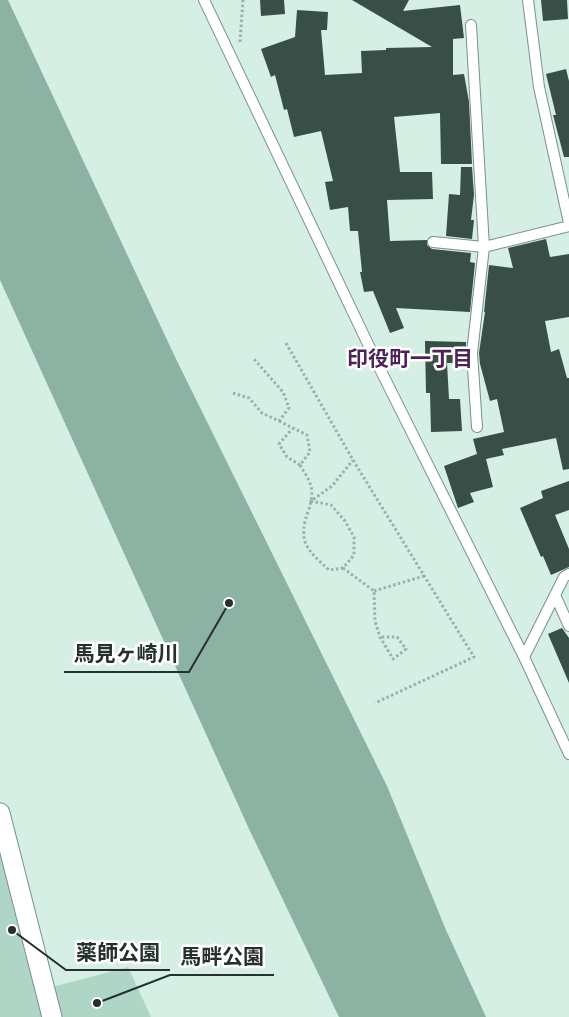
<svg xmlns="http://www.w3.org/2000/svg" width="569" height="1017" viewBox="0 0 569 1017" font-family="Jost,'Noto Sans JP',sans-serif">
<rect width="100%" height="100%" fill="#d5efe5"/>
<path fill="#afd5c6" d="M0,843L49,1017H0Z
M128,967L151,1017H52L45,989Z"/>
<path fill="#8bb2a3" d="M0,0H8L176,359L387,786L446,930L486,1017H339L250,831L0,280Z"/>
<path fill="#384e46" d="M260,0H284L285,14L261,16Z
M352,0H409L403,11L460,5L464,38L453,39V75L464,74L469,102L472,164H441L440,113L394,117L400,172H432L433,199L387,200L390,241L427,240V245L432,249L471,253L470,262L475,263L470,312L396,308L404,328L390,333L373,291L364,292L360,272H362L358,231H350L348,207L330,210L325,182L333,181L321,131L294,137L287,109L284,110L275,75L271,77L261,49L295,37L297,10L328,12L327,30H321L325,75L362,73L361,51L386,50V48L432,47Z
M541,0H567L568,19L543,21Z
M566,69L569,81V157H564L553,115H556L546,74Z
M461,167H472L474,195L471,220H474L472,239L446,236L449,194L460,195Z
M546,239L550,257L569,254V317L545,321L551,352L559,349L567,378H569V469L563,470L556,438L502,449L504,455L486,459L493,487L470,493L474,502L458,508L444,466L477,454L473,439L504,432L497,399L490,401L480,364L479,353L485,312H484L489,265L513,268L508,248Z
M425,341L466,342V363H447L449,399H460L462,431L431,432L430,393H426Z
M569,481V510L555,515L569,549V567L551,575L543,556L541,557L520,508L543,498L541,491Z
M562,628L569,638V683L548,634Z"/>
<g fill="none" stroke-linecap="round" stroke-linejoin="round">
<defs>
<path id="service" d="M204,0L378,365L524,657L569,754
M528,0L539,87L569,223
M471,25L484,247L472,353L477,427
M433,242L484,247L569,226
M555,595L569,626
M524,657L564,577L569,574"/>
<path id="minor" d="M0,813L52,1017"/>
</defs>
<use href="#service" stroke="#799188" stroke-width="12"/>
<use href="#minor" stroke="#799188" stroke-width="21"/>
<path stroke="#9bb0a8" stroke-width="3" stroke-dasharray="2.5 2.5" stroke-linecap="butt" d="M240,42L243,0
M286,343L353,460L474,657L375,703
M233,393L249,398L262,413L279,421L289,408L283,392L254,359
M279,421L307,435L310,452L300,465L287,457L279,444L292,429
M300,465C304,472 309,479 311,486C313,494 311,502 309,509C297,541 306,549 329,570L343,568L354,555V537L345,521L331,505L311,501L332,486L353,460
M343,568L374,591L375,621L380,637L393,659L406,649L397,637H380
M374,591L424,576"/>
<use href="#service" stroke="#fff" stroke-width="10"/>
<use href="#minor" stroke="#fff" stroke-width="19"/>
</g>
<g text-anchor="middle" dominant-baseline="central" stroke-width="5" stroke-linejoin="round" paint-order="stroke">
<g font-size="21" font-weight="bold" fill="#4d2357" stroke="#fff">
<text x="410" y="359">印役町一丁目</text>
</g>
</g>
<path fill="none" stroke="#26302c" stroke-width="2" d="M229 603L189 672H64M12 930L66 970H170M97 1003L170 975H274"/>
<g fill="#26302c" stroke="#fff" stroke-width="2">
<circle cx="229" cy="603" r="5"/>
<circle cx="12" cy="930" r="5"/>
<circle cx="97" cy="1003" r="5"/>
</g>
<g font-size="21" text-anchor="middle" font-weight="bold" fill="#26302c" stroke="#fff" stroke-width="5" stroke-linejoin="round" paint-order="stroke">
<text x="126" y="661">馬見ヶ崎川</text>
<text x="118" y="960">薬師公園</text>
<text x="222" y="964">馬畔公園</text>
</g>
</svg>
